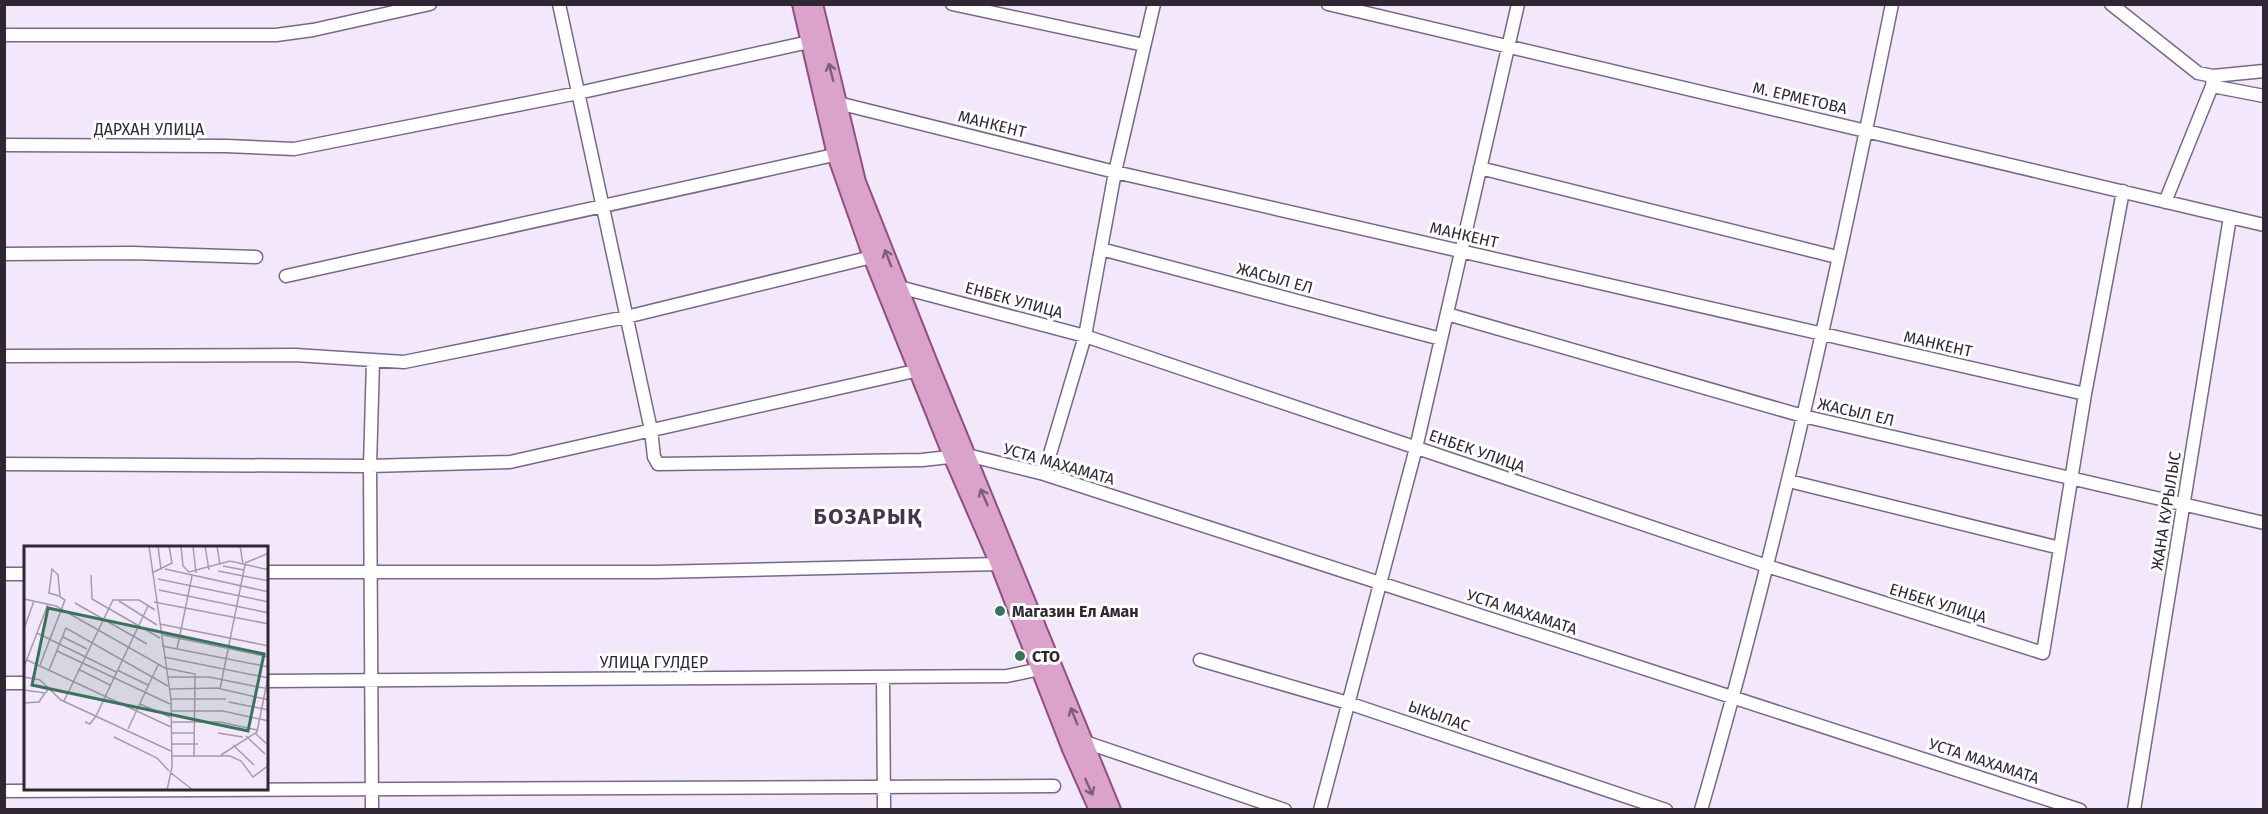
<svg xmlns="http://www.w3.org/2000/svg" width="2268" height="814" viewBox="0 0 2268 814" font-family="'Fira Sans',sans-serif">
<rect width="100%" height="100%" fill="#f3e8fb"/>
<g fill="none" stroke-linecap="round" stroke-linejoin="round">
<defs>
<path id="minor" d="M559,4L651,430L654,457L658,464L922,460L967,455L1044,474L2080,810
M952,4L1144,45
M1328,4L2264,225
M2111,4L2198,73L2213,76L2264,71
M4,35H276L313,30L430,4
M2212,86L2264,96
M838,103L1115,172L2085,394
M4,145L226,146L294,149L578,93L809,42
M1480,168L1837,257
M2165,202L2212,86L2213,76
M1101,249L1441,339
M4,254L132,253L256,257
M286,276L843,153
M899,287L1085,336L1767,566L2043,653L2085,394L2123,191
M1447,314L1803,416L2264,523
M4,356L295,355L404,362L626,317L872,257
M4,464L370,466L510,462L919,370
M1044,474L1085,336L1115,172L1154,4
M1789,481L2060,548
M267,572H656L999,564
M4,574H26
M1200,660L1348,703L1666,810
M883,677L884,810
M267,681L1007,676L1040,669
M4,683H26
M1085,742L1285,810
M4,791L1054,786
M372,810L370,466L373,361
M1320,810L1416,448L1518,4
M1701,810C1778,544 1837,275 1892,4
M2134,810L2230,217"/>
<path id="major" d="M801,4L836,155L872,257L952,456L999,564L1071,749L1098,810
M814,4L857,182L930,366L1112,810"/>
</defs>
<use href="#minor" stroke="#786883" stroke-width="15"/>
<use href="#major" stroke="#8f4f7f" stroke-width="20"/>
<use href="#minor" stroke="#fff" stroke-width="12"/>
<use href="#major" stroke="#dba2cb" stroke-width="16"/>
</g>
<defs><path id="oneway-shaft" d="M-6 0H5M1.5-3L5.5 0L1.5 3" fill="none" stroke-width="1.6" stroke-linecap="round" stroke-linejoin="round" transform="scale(1.5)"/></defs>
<g stroke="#7c5f78">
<use href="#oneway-shaft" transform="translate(831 72) rotate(-104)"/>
<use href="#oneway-shaft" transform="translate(888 258) rotate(-111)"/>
<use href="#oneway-shaft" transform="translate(984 497) rotate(-113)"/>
<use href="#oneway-shaft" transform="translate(1074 716) rotate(-112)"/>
<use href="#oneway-shaft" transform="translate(1089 787) rotate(66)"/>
</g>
<g fill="#39735d" stroke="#fff" stroke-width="2">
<circle cx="1000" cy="611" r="6"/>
<circle cx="1020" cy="656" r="6"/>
</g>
<g text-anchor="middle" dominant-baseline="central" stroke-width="6" stroke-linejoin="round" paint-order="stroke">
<g font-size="16" fill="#2f2834" stroke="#fff">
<text transform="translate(1800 98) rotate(13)">М. ЕРМЕТОВА</text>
<text transform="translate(992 124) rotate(14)">МАНКЕНТ</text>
<text x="149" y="129">ДАРХАН УЛИЦА</text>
<text transform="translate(1464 235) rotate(13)">МАНКЕНТ</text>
<text transform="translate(1275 278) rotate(15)">ЖАСЫЛ ЕЛ</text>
<text transform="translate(1014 300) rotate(15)">ЕНБЕК УЛИЦА</text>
<text transform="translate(1938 344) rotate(13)">МАНКЕНТ</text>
<text transform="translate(1856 412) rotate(13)">ЖАСЫЛ ЕЛ</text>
<text transform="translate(1477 451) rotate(19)">ЕНБЕК УЛИЦА</text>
<text transform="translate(1059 464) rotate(16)">УСТА МАХАМАТА</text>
<text transform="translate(2166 511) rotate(-81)">ЖАНА КУРЫЛЫС</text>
<text transform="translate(1938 603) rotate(17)">ЕНБЕК УЛИЦА</text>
<text transform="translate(1522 612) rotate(18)">УСТА МАХАМАТА</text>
<text x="654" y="662">УЛИЦА ГУЛДЕР</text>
<text transform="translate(1439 716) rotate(19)">ЫКЫЛАС</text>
<text transform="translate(1984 761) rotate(18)">УСТА МАХАМАТА</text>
</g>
<g font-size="16" font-weight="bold" fill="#2f2834" stroke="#fff" text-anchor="start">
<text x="1012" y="611">Магазин Ел Аман</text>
<text x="1032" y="656">СТО</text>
</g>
<g font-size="22" font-weight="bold" letter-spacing="1.5" fill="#44364e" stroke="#fff">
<text x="868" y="516">БОЗАРЫҚ</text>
</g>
</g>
<g transform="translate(24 546)">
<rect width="244" height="244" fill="#f3e8fb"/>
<path fill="none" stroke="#a59bab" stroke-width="1.5" d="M125,0L147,153L148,221L143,244M134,0L137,24M157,0L159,20L165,26L206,15L245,24M169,0L172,27M181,0L185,24M193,0L196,19M216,0L219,18M221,17L245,7M199,20L220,24M141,23L245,46M194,25L245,35M128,27L148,17L145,0M67,29L68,53L136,92M134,33L245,56M135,44L245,67M0,53L32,60L141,122L171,128L170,211M95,55L133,79M130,56L245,78M51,57L123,98M136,78L245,100M0,83L10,55M13,87L92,126M139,89L245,111M39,91L63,103M138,100L245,121M153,103L168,30M33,105L146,158M140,111L245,132M3,114L147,181M16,119L41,54L36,51L34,29L28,23L25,47L35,50M0,121L24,58M54,123L86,139M25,124L42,82L144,140M93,124L124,139M0,131L16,134L37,154L147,205M144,131H185L245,143M146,143L193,142L245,154M196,143L221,19M0,144L21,147L24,144M146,153H202M40,155L89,54H115L131,64M205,156L245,164M0,157L15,156L21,147M116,158L146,171M148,165H199L245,175M61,176L66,178L72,170L124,60M148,176H196L233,184M104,183L134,119M148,187H170M194,187L219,191M231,187L245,200M222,190L241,208M90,191L133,212L145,225M148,198H174M209,199L230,219M197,209L233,186L244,131M147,210H206L217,215L229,231L245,219M147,227L169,244"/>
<path fill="#39735d" fill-opacity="0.15" stroke="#39735d" stroke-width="3" d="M24,62L240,108L224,185L8,139Z"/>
<rect width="244" height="244" fill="none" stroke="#2f2834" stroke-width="3"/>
</g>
<rect width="2268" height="814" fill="none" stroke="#2f2834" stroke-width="12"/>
</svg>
